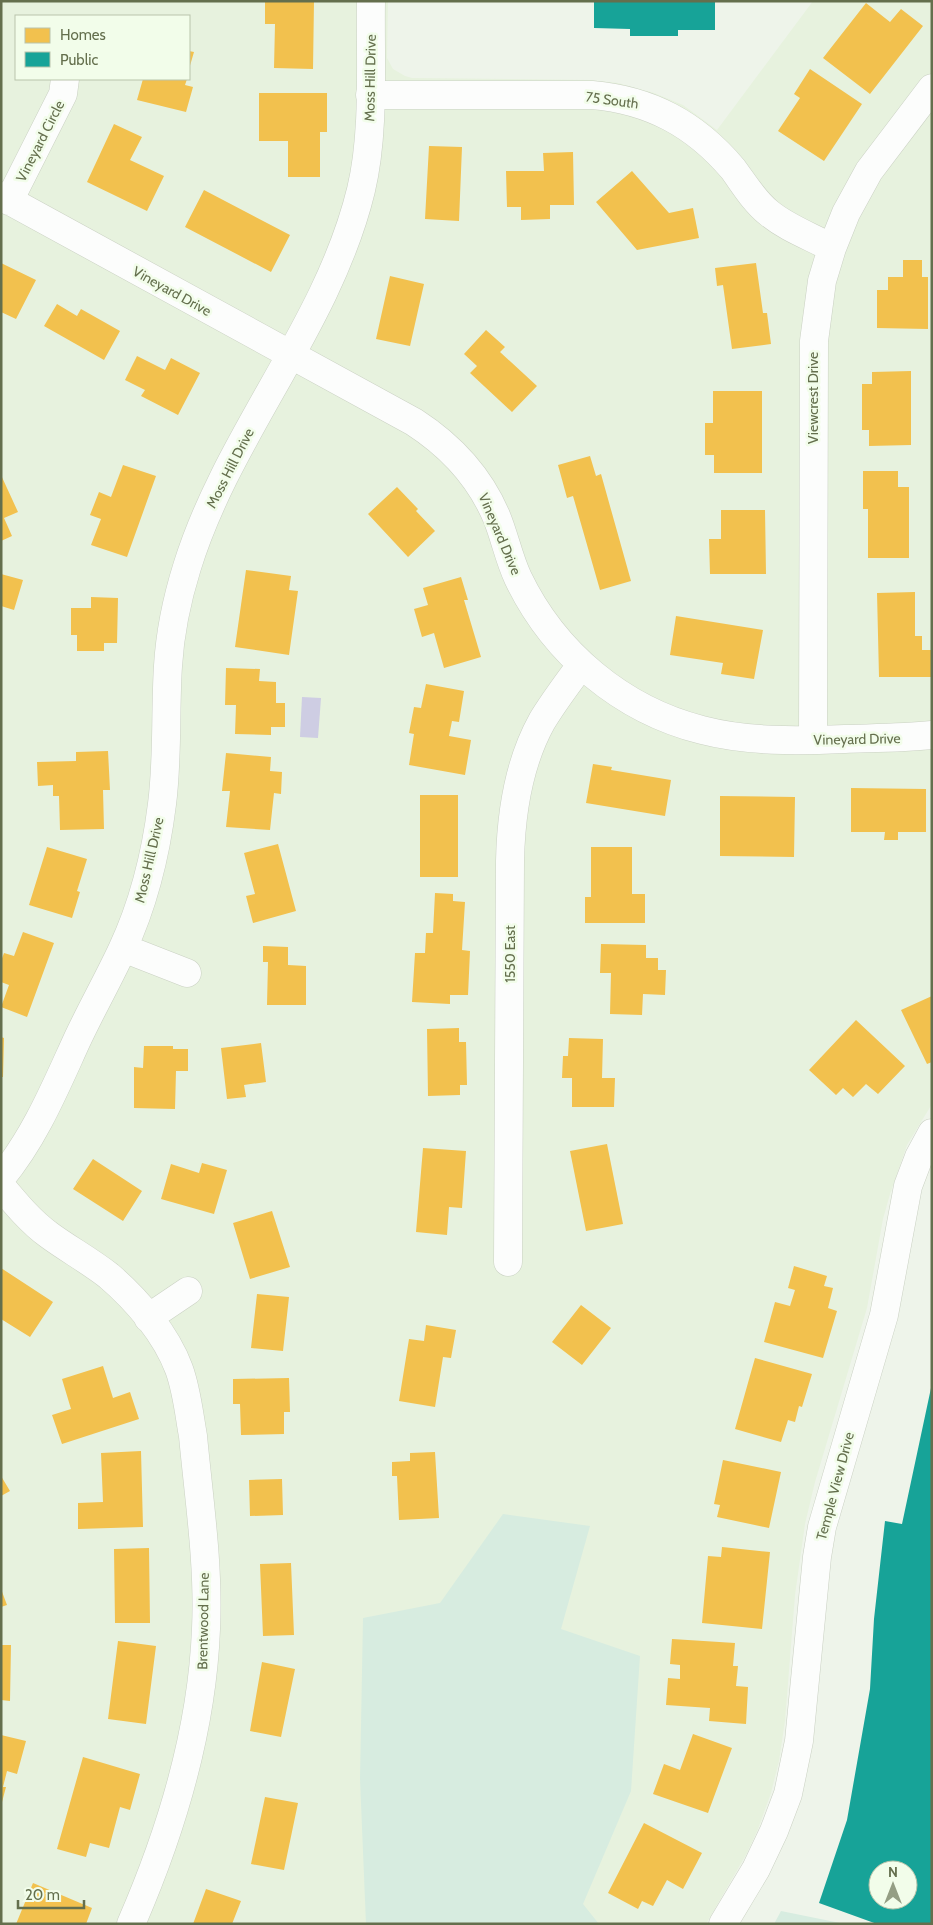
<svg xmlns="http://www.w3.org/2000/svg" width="933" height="1925" viewBox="0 0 933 1925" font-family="Cabin,sans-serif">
<rect width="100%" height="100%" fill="#eef4ea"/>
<path fill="#e7f2de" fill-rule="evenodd" d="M1,1H388L387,58L393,69L405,76L412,78L590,80L618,83L654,93L683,105L717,130L813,1H932V1104L907,1145L890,1194L883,1219L867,1308L815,1482L805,1524L795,1595L785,1721L779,1761L771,1793L758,1829L747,1853L706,1924H1ZM16,16H189V79H16Z"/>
<path fill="#d7ece0" d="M503,1514L590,1526L561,1629L640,1656L631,1791L583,1904L599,1924H366L360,1779L363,1618L440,1603Z
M781,1911L845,1924H774Z"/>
<path fill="#cecde3" d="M302,697L321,698L318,738L300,737Z"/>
<path fill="#f2c14e" d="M265,1H314L313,69L274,68L275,24H265Z
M866,3L890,22L901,9L923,26L870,94L823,58Z
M189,51L194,52L189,69Z
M810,69L862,104L824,161L778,131L800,98L794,94Z
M143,79H187L185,85L193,87L186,112L137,100Z
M259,93H327V132H320V177H288V141H259Z
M114,124L142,137L130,160L164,176L147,211L87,182Z
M429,146L462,147L459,221L425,219Z
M573,152L574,205H550V219L521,220V207H507L506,171H544L543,153Z
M632,171L669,213L693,208L699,238L637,250L596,202Z
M204,190L290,235L271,272L185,227Z
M903,260H922V277H928V329L877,328V290H888V277H903Z
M1,263L36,280L16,319L1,312Z
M756,263L763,313H767L771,344L732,349L723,285L717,286L715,268Z
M390,276L424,284L410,346L376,339Z
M57,304L77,316L81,309L120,331L104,360L44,326Z
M486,330L505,347L500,352L537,386L512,412L470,373L477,366L464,354Z
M137,356L165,370L171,358L200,373L178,415L141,396L145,390L125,380Z
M911,371V445L869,446V430H862V384H872V372Z
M713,391H762V473H714V455H705V423H713Z
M590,456L596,476L601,474L631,581L600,590L573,496L567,498L558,465Z
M123,465L156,476L127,557L91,545L101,519L90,515L99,492L111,497Z
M863,471H898V487H909V558H868V509H863Z
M1,475L18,512L4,518L12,536L1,541Z
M397,487L418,509L416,511L435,531L408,557L368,514Z
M721,510H765L766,574H710L709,539H721Z
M246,570L291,576L289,590L298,591L289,655L235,647Z
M1,574L23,580L14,610L1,606Z
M461,577L468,600H464L481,657L444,668L434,633L422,637L414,609L428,605L423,588Z
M915,592V636H922V650H931V677H879L877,593Z
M91,597L118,598L117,643H104V651H77V635H71V608H91Z
M676,616L763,630L754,679L721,674L723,663L670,655Z
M226,668L260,669L259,681L276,682V703H285V727H271V735L235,734L236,705H225Z
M426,684L464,691L459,722L452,721L449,736L471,740L465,775L409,765L414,734L409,733L414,707L421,708Z
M108,751L110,790H103L104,829L60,830L59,796H53V785L38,786L37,762L76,761V752Z
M226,753L271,757L270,771L282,772L281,794L274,793L270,830L226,827L230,791H222Z
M593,764L612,767L611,770L671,780L665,816L586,803Z
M851,788L926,789V832H898V840H884L885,832H851Z
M420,795H458V877H420Z
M720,796L795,797L794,857L720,856Z
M278,844L296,911L253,923L246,896L255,894L244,853Z
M47,847L87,859L77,891L80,892L72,918L29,905Z
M591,847H632V894H645V923H585V897H591Z
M435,893L453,894V901L465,902L462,950L470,951L468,995H450V1004L412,1002L415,953H425L426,933H433Z
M23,932L54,943L27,1017L1,1007L9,985L1,982V961L4,953L14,956Z
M601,944L646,945V958H658V970H666L665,995L643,994L642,1015L610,1014L611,973H600Z
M263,946L288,947V965L306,966V1005H267L268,962H263Z
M932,996V1062L927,1064L901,1010Z
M856,1020L905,1066L878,1094L866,1084L853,1097L843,1088L836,1095L809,1070Z
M459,1028V1042H466L467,1085H460V1095L428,1096L427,1029Z
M1,1037L4,1038L3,1077H1Z
M569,1038L603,1039L602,1078H615L614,1107H572V1078H562L563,1056H568Z
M261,1043L266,1082L244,1085L246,1097L227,1099L221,1048Z
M144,1046H173V1049H188V1071H176L175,1109L134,1108V1067L143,1068Z
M607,1144L623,1224L586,1231L570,1151Z
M423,1148L466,1151L462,1208L449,1207L447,1235L416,1232Z
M93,1159L142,1191L123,1221L73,1189Z
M202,1163L227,1170L214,1214L161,1199L171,1164L199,1173Z
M272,1211L290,1267L250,1279L233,1223Z
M794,1266L827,1276L824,1286L833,1288L828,1308L837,1311L823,1358L764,1342L775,1302L790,1306L795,1290L788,1288Z
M1,1268L53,1302L30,1337L1,1319Z
M257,1294L289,1297L283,1351L251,1348Z
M581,1305L611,1328L582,1365L552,1342Z
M426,1325L456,1330L451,1358L443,1357L435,1407L399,1401L409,1339L424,1341Z
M755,1358L812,1374L802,1407L799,1406L795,1422L788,1420L781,1442L735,1429Z
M103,1366L113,1398L130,1392L139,1419L62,1444L52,1415L71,1409L62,1379Z
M289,1378L290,1412H284V1434L241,1435L240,1404H233V1379Z
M141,1451L143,1527L78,1529V1503L103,1502L101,1453Z
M435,1452L439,1518L399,1520L397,1476H392V1462L410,1461V1453Z
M723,1460L781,1472L769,1528L717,1517L720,1505L714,1504Z
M1,1476L10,1491L1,1496Z
M282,1479L283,1515L250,1516L249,1480Z
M722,1547L770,1552L762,1629L702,1623L708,1556L721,1557Z
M149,1548L150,1623H115L114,1549Z
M291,1563L294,1635L263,1636L260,1564Z
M1,1589L7,1605L1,1607Z
M672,1639L735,1643L733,1666H738L736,1686L748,1687L746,1724L709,1721L710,1708L666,1705L668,1678L680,1679V1665L670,1664Z
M118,1641L156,1646L146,1724L108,1719Z
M1,1645H11L10,1701L1,1700Z
M262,1662L295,1669L281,1737L250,1731Z
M693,1734L732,1748L708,1813L653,1794L664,1764L680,1770Z
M1,1735L26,1741L17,1774L7,1771L3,1787H6L2,1802Z
M83,1757L140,1774L130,1810L120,1807L109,1848L90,1843L86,1857L57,1849Z
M265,1797L298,1803L284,1870L251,1864Z
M644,1823L702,1853L683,1889L667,1880L653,1906L642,1901L638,1909L608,1893Z
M33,1883L92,1908L86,1924H16Z
M206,1889L241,1901L232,1924H193Z"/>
<path fill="#17a398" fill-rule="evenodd" d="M594,1H715V30H678V36H630V29L594,28Z
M931,1388L932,1924H877L819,1903L847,1820L870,1689L874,1619L885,1521L902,1524ZM878,1870H908V1900H878Z"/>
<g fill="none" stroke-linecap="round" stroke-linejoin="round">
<defs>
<path id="minor" d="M370,95H592C650,100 695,124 733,169C744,184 754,201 769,213C787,228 812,237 832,248
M1,196L414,422C451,446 480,477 497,518C505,538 509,559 518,578C554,653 622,710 702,730C748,742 797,741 845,739C874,738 903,738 932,735
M9,201L63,94L65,79
M813,740L814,341L822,281L832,248L846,213L869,171L932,88
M123,948L187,973
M1,1178C35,1137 55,1088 77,1040C91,1010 108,980 122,950C143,905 156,853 162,804C168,758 165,712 168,666C170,632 177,599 187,567C228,434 328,326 361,190C375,132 370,61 371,1
M1,1186C16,1204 31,1222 49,1235C68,1249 90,1261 109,1276C137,1300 166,1334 179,1369C187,1391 189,1414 193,1436C199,1500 209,1565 206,1629C202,1731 172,1830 131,1924
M508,1262L510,861C511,814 518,764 542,721C554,701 568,683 581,665
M148,1318L188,1291
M723,1924L756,1869L774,1831L788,1794L799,1741L817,1557L822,1527L884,1315L908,1186L919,1157L932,1133"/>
</defs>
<use href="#minor" stroke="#cad1c3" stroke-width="29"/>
<use href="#minor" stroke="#fcfdfc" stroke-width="28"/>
</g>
<g text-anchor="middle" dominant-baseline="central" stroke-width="5" stroke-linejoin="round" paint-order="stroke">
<g font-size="14" fill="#646f4d" stroke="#f2fdea">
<text transform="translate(370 78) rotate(-89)">Moss Hill Drive</text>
<text transform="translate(612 100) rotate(8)">75 South</text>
<text transform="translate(40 141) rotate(-63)">Vineyard Circle</text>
<text transform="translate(172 291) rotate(29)">Vineyard Drive</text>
<text transform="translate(813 398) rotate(-90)">Viewcrest Drive</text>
<text transform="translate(230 468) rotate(-63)">Moss Hill Drive</text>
<text transform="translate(500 534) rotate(67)">Vineyard Drive</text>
<text transform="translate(857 739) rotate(-1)">Vineyard Drive</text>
<text transform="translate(149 860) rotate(-77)">Moss Hill Drive</text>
<text transform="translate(510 954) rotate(-90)">1550 East</text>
<text transform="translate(835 1486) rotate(-75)">Temple View Drive</text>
<text transform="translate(203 1621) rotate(-89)">Brentwood Lane</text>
</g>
</g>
<rect width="933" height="1925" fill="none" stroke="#646f4d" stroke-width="5"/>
<rect x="15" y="15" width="175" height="65" fill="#f2fdea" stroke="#b9c4ab"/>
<rect x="25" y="28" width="25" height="15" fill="#f2c14e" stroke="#b9c4ab"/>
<text x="60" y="40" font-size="15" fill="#646f4d">Homes</text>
<rect x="25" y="52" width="25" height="15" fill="#17a398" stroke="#b9c4ab"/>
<text x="60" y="65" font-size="15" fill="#646f4d">Public</text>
<g transform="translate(893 1885)"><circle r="24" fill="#f2fdea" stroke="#b9c4ab"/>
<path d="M0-4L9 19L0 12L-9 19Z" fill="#949e84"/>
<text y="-8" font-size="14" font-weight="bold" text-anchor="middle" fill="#646f4d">N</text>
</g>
<path d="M18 1900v8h66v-8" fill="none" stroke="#646f4d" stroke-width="2.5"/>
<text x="25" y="1900" font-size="15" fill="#646f4d" stroke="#f2fdea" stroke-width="4" paint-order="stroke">20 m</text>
</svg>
